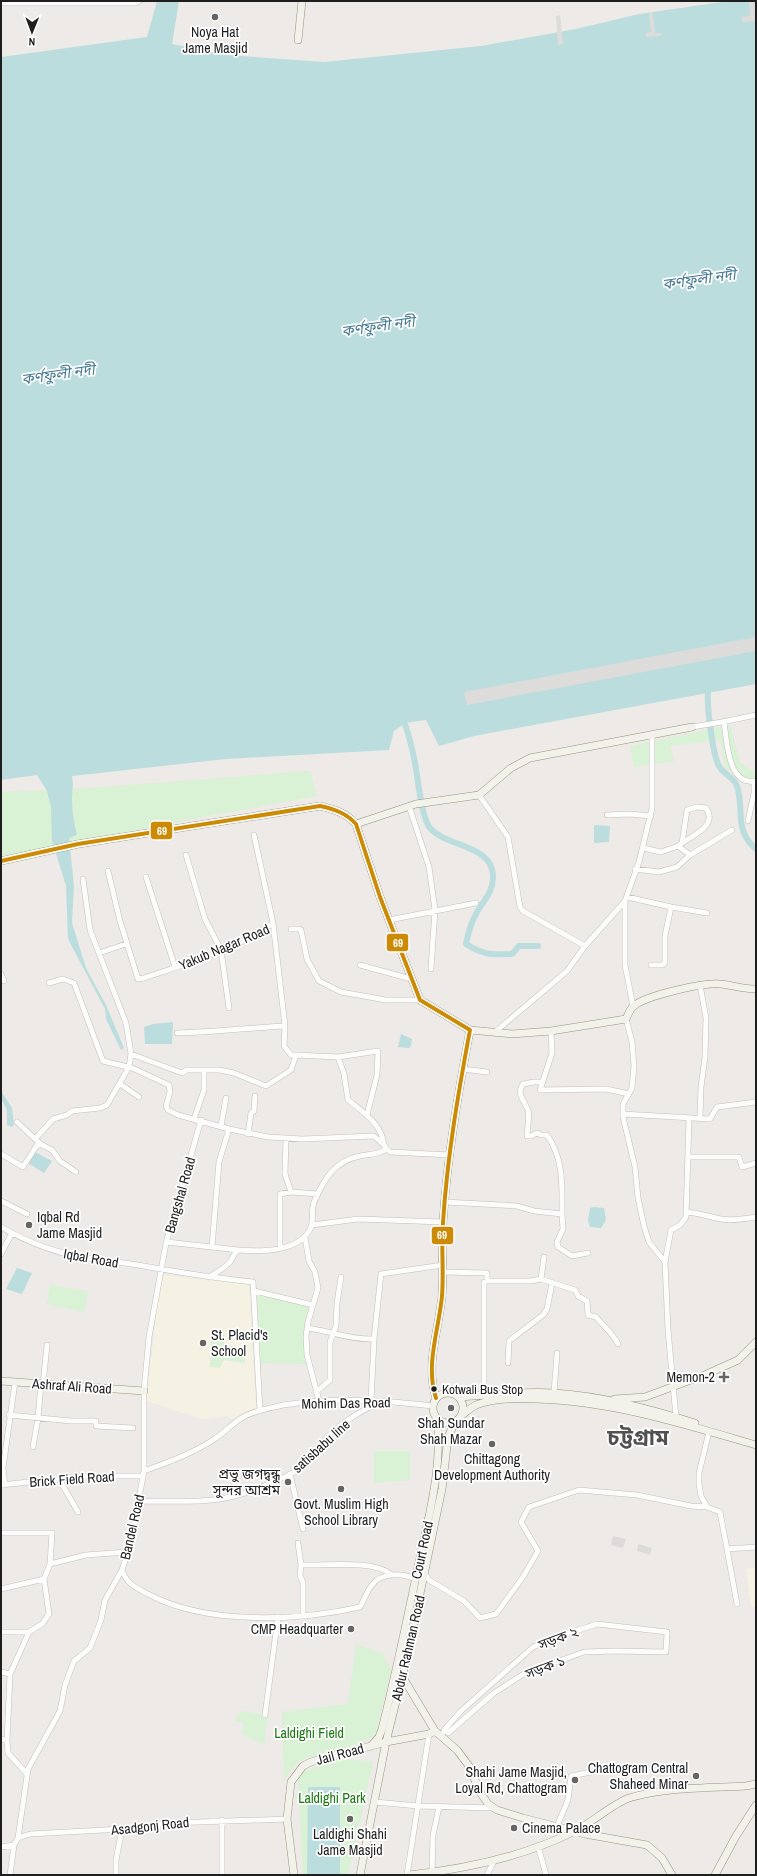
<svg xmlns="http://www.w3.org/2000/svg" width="757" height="1876" viewBox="0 0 757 1876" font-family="'Archivo Narrow','Noto Sans Bengali',sans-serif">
<rect width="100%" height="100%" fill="#edeae7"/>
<path fill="#f6f2e3" d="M161,1275L249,1284L256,1408L231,1419L227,1416L202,1419L146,1401Z
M756,1567V1606L751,1607L746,1569Z"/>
<path fill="#d9f1d4" d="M730,725L740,763L756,773V785L750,786L725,767L720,740L670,746L674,761L634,767L630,746Z
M310,771L317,796L208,816L1,857V792L88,788Z
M50,1285L88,1291L85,1312L47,1304Z
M257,1295L309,1307L304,1334L306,1364L260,1363Z
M211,1330L224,1331L225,1345L244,1348L245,1363L224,1360L220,1368L210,1367Z
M374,1451H410V1480L374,1483Z
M356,1644L383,1654L391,1670L375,1736L342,1749L300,1760L284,1778L282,1712L348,1704Z
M240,1711L261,1714L263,1718L268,1716L264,1745L242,1734L244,1723L234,1721Z
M334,1758L373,1762L348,1875H303L298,1775Z"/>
<path fill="#dddbda" d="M613,1536L626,1539L623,1548L611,1545Z
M638,1544L652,1548L650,1555L637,1551Z"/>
<path fill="#bcddde" d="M157,1H179L172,44L227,55L324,62L481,46L576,29L639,14L729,1H756V684L474,736L439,746L426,720L405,723L394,731L389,750L226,759L72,776C74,787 72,790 72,800C72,812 74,823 77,835L69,838L74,886L72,923L86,968L106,1005L124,1048L121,1050L106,1019L105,1009L68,939L66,886L52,841L51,807L47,791L37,775L1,780V57L147,37Z
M594,825L610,826L609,842L594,843Z
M173,1022L172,1044H145L144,1027L153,1024Z
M401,1034L412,1039L411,1046L409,1048L398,1047Z
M1,1091L12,1108L14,1125L12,1127L7,1125V1110L1,1098Z
M35,1152L52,1161L44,1173L28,1163Z
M594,1207L604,1208L606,1220L601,1228L590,1227L588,1220L590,1208Z
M17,1268L32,1273L22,1294L6,1289Z
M308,1787H340V1875H307Z"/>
<path fill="#dddcda" d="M749,1H754L756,21L742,22V17L750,16Z
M653,12L655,33H661V36L646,37V33L651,32L649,13Z
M560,15L563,44L558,45L556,16Z
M756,637V651L467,705L464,692Z"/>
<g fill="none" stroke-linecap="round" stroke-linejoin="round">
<path stroke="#bcddde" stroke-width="6" d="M709,688C705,698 713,756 719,766C724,775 734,777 737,786C745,811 733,829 756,849
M402,716C408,731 412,747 415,763C418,777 421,818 430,828C446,847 494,845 493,877C493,892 484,900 477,912C471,923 468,932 466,944C483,955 492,955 512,954L519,946H538"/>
<defs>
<path id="street" d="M1,3H136L139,1
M724,722C727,740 727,786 756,781
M692,727L722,722L756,715
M479,795L508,837L520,907L523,911L585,946L567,971L495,1032
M409,806L429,867L435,910L431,969
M607,815L630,814L651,816
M748,821L754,793V782
M254,835L273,923
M678,846L682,843C694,835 718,825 706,808L697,807L687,810L682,843
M643,848L661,852L678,846L690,855
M186,855L205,919L221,950L229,1008
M635,869L659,872L677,867L690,855L732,830
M108,871L120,921L138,979L144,978C188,963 235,950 273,923L285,1026L284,1046L291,1055H296L338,1057L344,1074L348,1100C363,1112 382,1124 384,1145
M146,877L175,967
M627,897L671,907L707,913
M625,901V965L633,1006
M389,920L476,903
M291,929H299L301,930L307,959L319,981L341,992L386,1000H420
M585,946L625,901L639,862L652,808V735
M99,953L126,944
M360,965L411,979
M651,965H663L665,962V936L671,907
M1,974L4,981
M49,983L63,979L74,983L103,1061L132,1068L169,1085L170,1092L166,1106L168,1110L178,1115L229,1129L268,1137L302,1139L374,1136L384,1145L387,1149
M700,985L706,1018L705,1057L701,1087L700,1118
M626,1019L632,1042L634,1066L632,1088L623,1104V1117L635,1167L638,1198L644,1226L649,1242L665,1262L668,1330L676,1417
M551,1031L552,1053L540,1090L606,1089L629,1094
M177,1033C213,1032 249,1028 285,1026
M131,1054L182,1073L187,1070H219L234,1073L266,1086L291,1070L296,1055
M338,1057L378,1051L377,1075L367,1115
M462,1069L487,1072
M120,1084L139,1097
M623,1114L710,1119L717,1107L756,1102
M194,1119L204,1090V1071
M17,1122L35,1139L53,1119L67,1115L72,1111L100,1108L107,1105L129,1067L131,1054L126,1023L90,930L83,879
M221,1126L226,1098
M248,1134L251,1113L254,1111L255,1096
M286,1138L285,1174L291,1192
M37,1141L42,1145L52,1150L60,1161L76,1172
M387,1149L390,1152L450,1155
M1,1154L23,1167L39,1142
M689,1157H739L742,1167L756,1163
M1,1201L27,1214
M445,1202L517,1206L534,1211L562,1214C562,1186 564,1159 547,1135H541L537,1133L531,1136H527C527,1129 530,1116 528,1110C524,1100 516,1094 523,1084L534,1082H542
M686,1212C700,1213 709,1217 721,1219C733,1221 744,1219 756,1217
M562,1214L563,1229L557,1242L558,1247L572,1256L588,1253
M312,1225L358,1219L443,1222
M1,1227C26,1241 52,1252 81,1257C100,1260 119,1262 138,1265C176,1272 214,1278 253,1282L260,1411
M305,1237L309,1261L315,1272L318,1288L308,1322L306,1336L307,1355L319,1401
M167,1242L238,1250
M212,1247L219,1162L229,1129
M280,1248V1194L291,1192L318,1194
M1,1254L12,1233
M665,1262L671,1230L680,1225L686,1217L689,1118
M443,1272L487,1273V1281L484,1282V1395
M209,1277C216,1273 223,1269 229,1263C233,1259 233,1254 238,1250C261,1252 301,1252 311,1227C314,1219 311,1210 314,1202C324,1179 334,1161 360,1156C370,1154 377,1155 387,1149
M541,1279L544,1257
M487,1281H531L541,1279L575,1290L578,1296L587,1301L588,1315L596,1317C604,1327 612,1332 618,1344
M254,1291L313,1305
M307,1328C330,1331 350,1340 374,1339
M508,1363L509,1341L543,1315L547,1309L552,1283
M43,1384L47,1345
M316,1392L330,1380V1342L336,1326L337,1303L341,1277
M554,1393L557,1353
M371,1401L374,1339L381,1274L443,1265
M9,1415L71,1421H96V1426L133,1428
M709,1432L699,1473V1484L701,1496L707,1507L720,1512L727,1549L756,1547
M33,1447L38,1418L41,1384
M144,1471C169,1462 194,1453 216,1438C226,1431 235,1421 245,1416C257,1410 271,1408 283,1405C333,1397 383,1400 433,1406
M290,1474L303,1529
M59,1479L78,1512
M1,1485L84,1476H143
M5,1485L3,1468L15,1382
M139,1501C191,1501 223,1506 273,1482C283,1478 294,1473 303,1467C310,1461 315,1450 322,1443C336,1426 361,1410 381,1402
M1,1533H52L50,1564
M298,1543L301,1565
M727,1549L737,1604
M122,1570C127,1585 137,1588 150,1595C207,1625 299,1621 360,1607C364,1600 367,1591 372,1585C381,1572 403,1573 415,1579
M424,1573L429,1580L464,1601L480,1618L496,1614L523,1577L538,1551L521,1522L529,1507L579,1490L637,1495L691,1506L707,1507
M1,1589L44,1579L50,1564L86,1555L127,1552
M303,1615V1583L300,1575L301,1565C325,1566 373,1559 392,1575
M1,1632H29
M1,1672L10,1674
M265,1715L278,1617
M441,1737L445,1729L448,1733L494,1693L522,1675L537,1669L584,1652L616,1651L666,1652L667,1632L597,1624L566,1634L533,1647L461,1711L445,1729
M1,1739L7,1741L10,1674L29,1632L42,1624L49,1614L44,1579
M7,1741L8,1753L27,1774
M375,1802L418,1806L494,1808
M557,1826L568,1800L571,1776L611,1768
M18,1838L30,1834L122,1829L170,1823L287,1819
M538,1846L546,1875
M1,1847L14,1845
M432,1873L433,1835L439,1807
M10,1875L14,1845L18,1838L28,1769L60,1711L65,1685L74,1661L90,1648L101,1620L105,1600L122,1570L131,1542L144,1471V1391L149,1337L166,1243L201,1120
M116,1875V1860L122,1829
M222,1875V1820
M407,1875L429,1734
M487,1875L494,1861"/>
<path id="secondary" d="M298,40L302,1
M356,824L416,804L479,795L511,768L530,758L692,727
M1,861L78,844L320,806C334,809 346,813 356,824L380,897L420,1000L470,1030C458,1094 447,1158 443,1223C441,1247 444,1271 442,1296C439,1329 425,1365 436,1398
M470,1030L512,1034L551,1031L626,1019C628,1015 630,1008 634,1006C644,996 705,982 720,984C732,985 743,989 756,989
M1,1381L144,1391
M433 1408a15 15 0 1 1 30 0a15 15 0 1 1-30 0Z
M459,1397C491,1395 522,1391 554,1393C602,1396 650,1409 695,1423
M615,1399L645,1397L707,1374L738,1360L756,1342
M461,1416C466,1412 470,1408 476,1405C494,1398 517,1398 536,1399C612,1401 684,1424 756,1445
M402,1676L435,1731L457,1750L469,1766L480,1792L488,1804L497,1810L523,1818L585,1834L647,1845L662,1858L672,1875
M371,1746L379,1737L382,1729C395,1677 406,1625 417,1572C427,1522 443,1470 437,1419
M294,1875L287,1819L291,1782L303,1766L311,1762L386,1742L429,1734L435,1731
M360,1875L386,1742L405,1665L442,1489L448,1437L455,1422
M409,1875C466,1869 523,1857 575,1831C592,1823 612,1804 629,1798C667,1787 707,1788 746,1786L756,1784
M715,1875L736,1836L756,1805"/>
</defs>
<use href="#street" stroke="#c2c1bf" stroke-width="6"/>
<use href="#secondary" stroke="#969480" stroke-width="8"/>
<use href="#street" stroke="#fcfcfb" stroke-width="5"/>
<use href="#secondary" stroke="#f3f2ea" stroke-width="7"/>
<defs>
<path id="bus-1" d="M1,861L78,844L320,806C334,809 346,813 356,824L380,897L420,1000L470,1030C458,1094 447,1158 443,1223C441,1247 444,1271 442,1296C439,1329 425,1365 436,1398"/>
</defs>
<use href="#bus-1" stroke="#fff" stroke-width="7"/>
<use href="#bus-1" stroke="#cc8b06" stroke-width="4"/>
</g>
<g fill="#666564" stroke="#fff" stroke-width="1.5">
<circle cx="215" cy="17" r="4"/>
<circle cx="29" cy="1225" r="4"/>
<circle cx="203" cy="1343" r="4"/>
<path d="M722 1371h4v4h4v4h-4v4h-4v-4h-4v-4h4z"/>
<circle cx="451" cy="1408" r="4"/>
<circle cx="492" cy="1444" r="4"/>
<circle cx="288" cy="1482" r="4"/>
<circle cx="341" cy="1489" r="4"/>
<circle cx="351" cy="1629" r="4"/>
<circle cx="696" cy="1776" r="4"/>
<circle cx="575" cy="1780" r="4"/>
<circle cx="350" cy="1819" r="4"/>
<circle cx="514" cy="1828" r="4"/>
</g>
<circle fill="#1e1e1e" stroke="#fff" stroke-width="1.5" cx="434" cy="1389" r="3.5"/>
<g text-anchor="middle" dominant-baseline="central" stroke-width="3.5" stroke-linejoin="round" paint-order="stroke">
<g font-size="13" fill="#1e1e1e" stroke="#fff" text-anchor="start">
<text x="442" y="1389">Kotwali Bus Stop</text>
</g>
<g font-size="14" fill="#1e1e1e" stroke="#fff">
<text x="215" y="32">Noya Hat<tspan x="215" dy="16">Jame Masjid</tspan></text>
<text x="37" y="1217" text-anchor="start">Iqbal Rd<tspan x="37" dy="16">Jame Masjid</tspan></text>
<text x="211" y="1335" text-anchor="start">St. Placid's<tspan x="211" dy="16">School</tspan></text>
<text x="715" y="1377" text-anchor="end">Memon-2</text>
<text x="451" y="1423">Shah Sundar<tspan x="451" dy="16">Shah Mazar</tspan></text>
<text x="492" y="1459">Chittagong<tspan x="492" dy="16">Development Authority</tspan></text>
<text x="280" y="1474" text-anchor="end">প্রভু জগদ্বন্ধু<tspan x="280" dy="16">সুন্দর আশ্রম</tspan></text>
<text x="341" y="1504">Govt. Muslim High<tspan x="341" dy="16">School Library</tspan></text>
<text x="343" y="1629" text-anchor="end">CMP Headquarter</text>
<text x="688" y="1768" text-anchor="end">Chattogram Central<tspan x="688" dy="16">Shaheed Minar</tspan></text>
<text x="567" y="1772" text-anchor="end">Shahi Jame Masjid,<tspan x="567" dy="16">Loyal Rd, Chattogram</tspan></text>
<text x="522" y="1828" text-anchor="start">Cinema Palace</text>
<text x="350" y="1834">Laldighi Shahi<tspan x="350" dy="16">Jame Masjid</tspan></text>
</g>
<g font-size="14" fill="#1e1e1e" stroke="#fff">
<text transform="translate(224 947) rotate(-23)">Yakub Nagar Road</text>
<text transform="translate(180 1195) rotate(-74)">Bangshal Road</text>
<text transform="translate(91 1258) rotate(10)">Iqbal Road</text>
<text transform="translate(72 1386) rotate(4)">Ashraf Ali Road</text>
<text transform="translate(346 1403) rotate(-1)">Mohim Das Road</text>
<text transform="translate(321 1446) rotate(-42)">satisbabu line</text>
<text transform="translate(72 1479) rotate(-4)">Brick Field Road</text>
<text transform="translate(132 1527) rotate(-77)">Bandel Road</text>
<text transform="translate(422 1550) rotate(-78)">Court Road</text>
<text transform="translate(558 1638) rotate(-21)">সড়ক ২</text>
<text transform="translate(408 1648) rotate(-77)">Abdur Rahman Road</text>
<text transform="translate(545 1667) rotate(-21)">সড়ক ১</text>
<text transform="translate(340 1754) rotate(-15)">Jail Road</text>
<text transform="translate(150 1826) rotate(-6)">Asadgonj Road</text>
</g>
<g font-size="14" fill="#1a7711" stroke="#fff">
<text x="309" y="1733">Laldighi Field</text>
<text x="332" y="1798">Laldighi Park</text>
</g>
<g font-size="15" font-style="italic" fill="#467992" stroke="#fff">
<text transform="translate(699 279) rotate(-8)">কর্ণফুলী নদী</text>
<text transform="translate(378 326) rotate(-8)">কর্ণফুলী নদী</text>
<text transform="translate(58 374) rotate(-8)">কর্ণফুলী নদী</text>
</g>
<g font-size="22" font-weight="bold" fill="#515151" stroke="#fff">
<text x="638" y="1437">চট্টগ্রাম</text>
</g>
</g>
<g stroke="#fff" stroke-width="1.5">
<rect x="150" y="821" width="23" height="19" rx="4" fill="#cc8b06"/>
<rect x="386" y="933" width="23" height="19" rx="4" fill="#cc8b06"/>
<rect x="431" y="1226" width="23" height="19" rx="4" fill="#cc8b06"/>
</g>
<g font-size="11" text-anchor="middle" font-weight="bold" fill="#fff">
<text x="162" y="835">69</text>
<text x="398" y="947">69</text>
<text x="442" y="1239">69</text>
</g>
<rect width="757" height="1876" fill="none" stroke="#1e1e1e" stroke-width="4"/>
<g transform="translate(32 32) rotate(181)" stroke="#ffffff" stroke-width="3" paint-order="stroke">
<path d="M0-3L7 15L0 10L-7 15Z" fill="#1e1e1e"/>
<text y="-6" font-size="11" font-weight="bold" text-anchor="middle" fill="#1e1e1e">N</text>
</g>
</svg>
